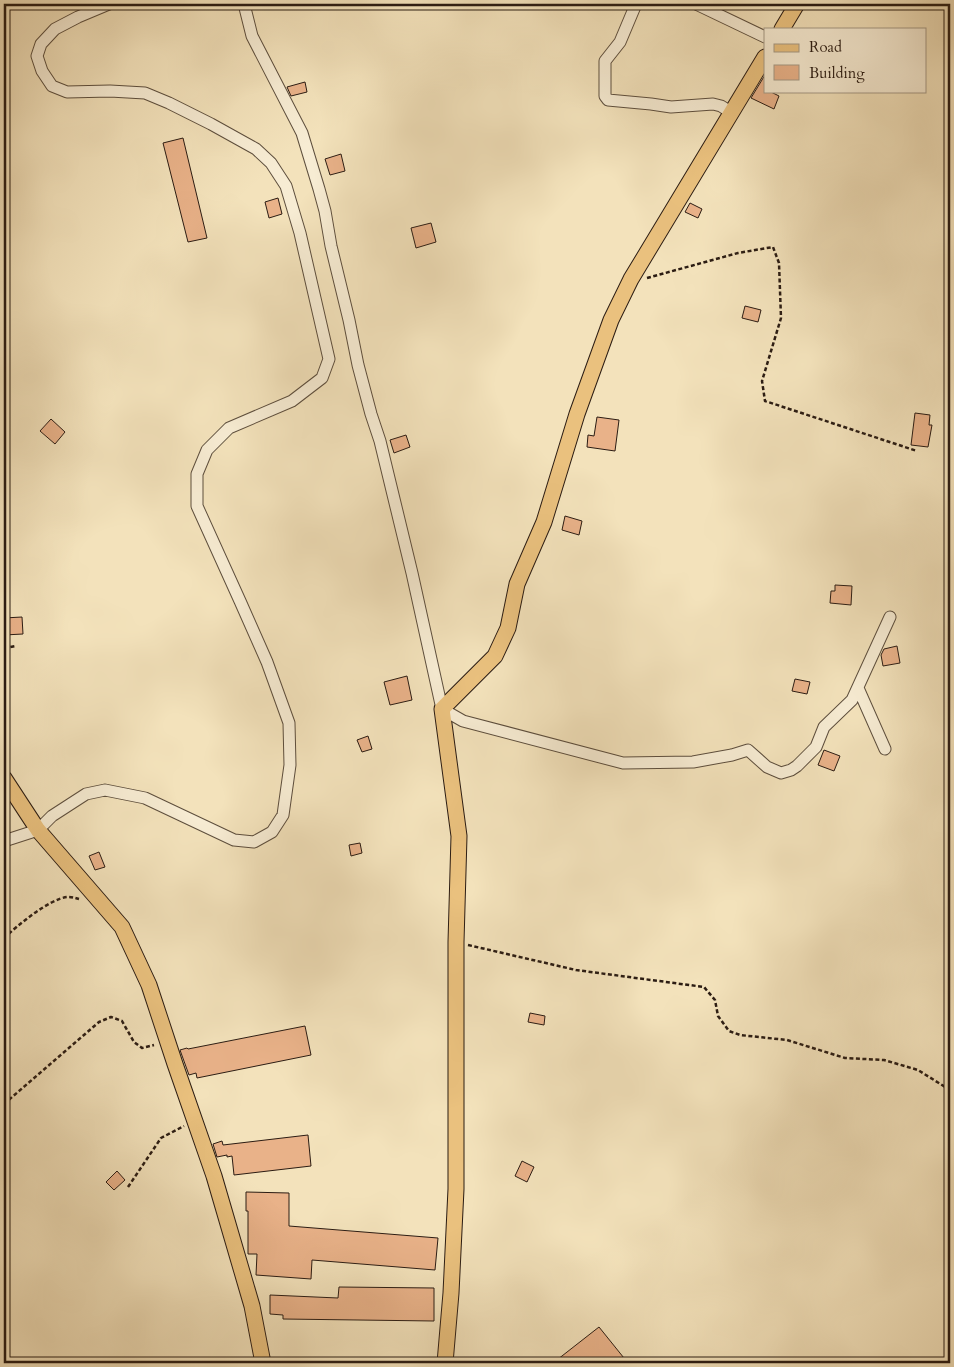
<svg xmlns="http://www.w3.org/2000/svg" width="954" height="1367" viewBox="0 0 954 1367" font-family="Cardo,serif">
<rect width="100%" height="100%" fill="#f3e2bb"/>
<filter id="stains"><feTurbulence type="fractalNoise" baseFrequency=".004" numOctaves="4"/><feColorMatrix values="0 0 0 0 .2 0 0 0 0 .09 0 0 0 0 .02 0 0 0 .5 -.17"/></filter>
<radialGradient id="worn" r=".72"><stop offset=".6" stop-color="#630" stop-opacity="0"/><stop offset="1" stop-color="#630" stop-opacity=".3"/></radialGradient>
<path fill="#e9b289" stroke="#2b1c13" d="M765,75V91H769L779,96L774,109L751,98Z
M305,82L307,92L291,96L287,87Z
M183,138L207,238L188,242L163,143Z
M341,154L345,171L330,175L325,159Z
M278,198L282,214L269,218L265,202Z
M690,203L702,209L698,218L685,212Z
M431,223L436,242L416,248L411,228Z
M745,306L761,310L758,322L742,318Z
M915,413L930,415L929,425H932L928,447L911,445Z
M597,417L619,420L615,451L587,447L588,435L594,436Z
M51,419L65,432L55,444L40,431Z
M406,435L410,447L394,453L390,440Z
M565,516L582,521L579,535L562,530Z
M835,585L852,586L851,605L830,603L831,591H835Z
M22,617L23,634L4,635V618Z
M897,646L900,663L883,666L881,655L884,649Z
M407,676L412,700L390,705L384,682Z
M795,679L810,682L807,694L792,691Z
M368,736L372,749L362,752L357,740Z
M824,750L840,756L834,771L818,765Z
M360,843L362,853L351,856L349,845Z
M99,852L105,867L95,870L89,856Z
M530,1013L545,1016L544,1025L528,1022Z
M305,1026L311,1055L197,1078L196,1073L189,1075L180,1050L187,1048L188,1049Z
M308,1135L311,1166L234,1175L232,1156L227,1157V1155L217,1157L213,1144L222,1141L223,1145Z
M522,1161L534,1167L527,1182L515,1176Z
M117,1171L125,1180L114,1190L106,1182Z
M246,1192L289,1193V1226L438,1238L435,1270L312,1260L311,1279L256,1275L257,1254H248V1211H246Z
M339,1287L434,1288V1321L283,1319V1315L270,1314V1295L338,1298Z
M599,1327L628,1363H553Z"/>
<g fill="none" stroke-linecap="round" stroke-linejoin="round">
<defs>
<path id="minor" d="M244,4L252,36L302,133L319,189L325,211L331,246L349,320L358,365L371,414L380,441L412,573L442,709L463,721L623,763L693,762L732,755L748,750L767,767L781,773L791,770L797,766L816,747L824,727L852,700L890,617
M636,4L620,42L605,61V96L608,100L651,104L671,107L713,104L721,106L732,113
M696,4L765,37
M858,688L885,749
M4,841L38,830L52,816L86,794L105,790L145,798L234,840L254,842L272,832L283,815L290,765L289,723L267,662L240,601L197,506V474L207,450L229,428L292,401L322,378L329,359L300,233L286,186L271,163L256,149L211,124L169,103L145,93L110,91L67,92L52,86L42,71L37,56L41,44L55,29L78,17L109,4"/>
<path id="major" d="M782,29L797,4
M4,778L38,830L122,927L149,985L175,1064L214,1176L252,1306L263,1363
M445,1363L451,1293L456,1189V942L459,836L442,709L495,656L508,628L517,584L544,522L577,414L611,320L631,279L765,57"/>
</defs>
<use href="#minor" stroke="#5d4e3d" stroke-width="13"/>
<use href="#major" stroke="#2b1c13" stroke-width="17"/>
<path stroke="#2b1c13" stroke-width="2.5" stroke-dasharray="4 2.5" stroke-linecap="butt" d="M647,278L738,253L773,247L779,263L781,318L762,381L765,401L917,451
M4,648L16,646
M4,938C17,926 50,898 68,897C72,897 75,898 79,899
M468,945L576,970L704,987L715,1000L718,1016L729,1031L740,1035L787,1040L845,1058L884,1060L918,1070L950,1090
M4,1104L99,1022L111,1017L122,1021L134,1042L142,1048L154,1045
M128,1187L161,1138L184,1126"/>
<use href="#minor" stroke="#f7ecd3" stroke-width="11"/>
<use href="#major" stroke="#eac17e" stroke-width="15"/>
</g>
<rect width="954" height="1367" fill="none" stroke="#f3e2bb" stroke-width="20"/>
<rect x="5" y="5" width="944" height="1357" fill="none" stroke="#2b1c13" stroke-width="2.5"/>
<rect x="10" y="10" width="934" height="1347" fill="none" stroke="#2b1c13"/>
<rect x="764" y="28" width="162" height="65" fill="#f7ecd3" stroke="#a59986"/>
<rect x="774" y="44" width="25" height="8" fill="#eac17e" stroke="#a59986"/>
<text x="809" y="52" font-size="15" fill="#2b1c13">Road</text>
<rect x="774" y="65" width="25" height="15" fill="#e9b289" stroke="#a59986"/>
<text x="809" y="78" font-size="15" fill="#2b1c13">Building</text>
<rect width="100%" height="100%" filter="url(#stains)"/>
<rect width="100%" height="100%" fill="url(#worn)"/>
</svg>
